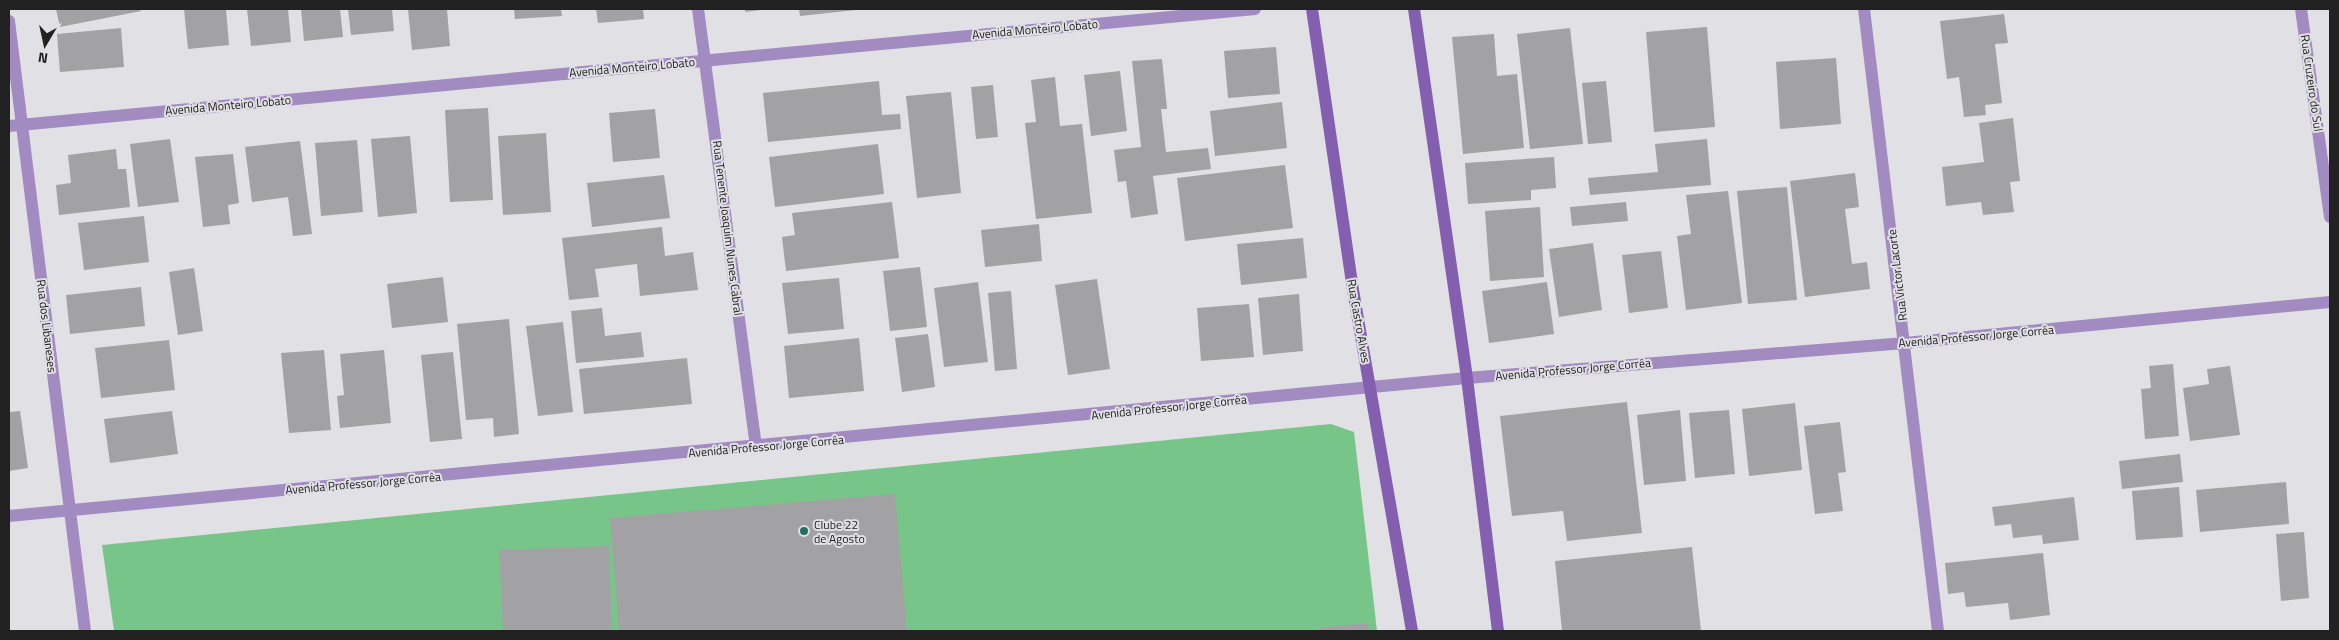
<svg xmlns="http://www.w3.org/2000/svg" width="2339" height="640" viewBox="0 0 2339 640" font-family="'Titillium Web',sans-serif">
<rect width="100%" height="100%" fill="#e1e1e5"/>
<path fill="#78c589" d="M1331,424L1354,432L1377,631H114L102,545Z"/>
<path fill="#a2a2a5" d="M56,9H140L141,11L60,27Z
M184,9H226L229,45L188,49Z
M247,9H288L291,42L251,46Z
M301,9H340L343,37L304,41Z
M348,9H392L394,31L351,35Z
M408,9H447L450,46L412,50Z
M514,9H561L562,16L515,19Z
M596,9H643L644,19L598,23Z
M745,9H761V10L745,12Z
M799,9H856V10L800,16Z
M2004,14L2008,43L1995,44L2002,103L1985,105L1986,115L1964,117L1959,77L1947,79L1940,21Z
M1707,27L1715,127L1654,132L1646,32Z
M121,28L124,67L60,72L57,34Z
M1570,28L1583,144L1530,149L1517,34Z
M1494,34L1497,76L1517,74L1524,148L1463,154L1452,37Z
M1276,47L1280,94L1228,98L1224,51Z
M1836,58L1841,124L1780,129L1776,62Z
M1162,59L1167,109H1161L1166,152L1208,148L1211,169L1153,176L1158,214L1131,218L1126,181L1118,182L1114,150L1141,147L1132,61Z
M1120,71L1127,131L1091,136L1084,75Z
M1055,77L1060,126L1082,124L1092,213L1036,219L1025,123L1036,122L1031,80Z
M879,81L882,115L900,114L901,129L768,142L763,93Z
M1606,81L1612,142L1588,144L1582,83Z
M993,85L998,137L976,139L971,87Z
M951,92L961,193L917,198L906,96Z
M1282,102L1287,148L1215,156L1210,111Z
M488,108L493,200L450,202L445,110Z
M655,109L660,158L613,162L609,113Z
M2013,118L2020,181L2010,182L2014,212L1983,215L1981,202L1946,206L1942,167L1984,162L1979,123Z
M546,133L551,212L503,215L498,136Z
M410,136L417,213L378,217L371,139Z
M170,139L179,202L138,207L130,144Z
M1707,139L1711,185L1590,195L1588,178L1658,172L1655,144Z
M357,140L363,212L321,216L315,143Z
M300,141L312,234L293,236L288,197L252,202L245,147Z
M878,144L884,194L775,207L769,157Z
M116,149L118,169H126L130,207L59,215L56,185L71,183L68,155Z
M233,154L239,203L228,205L230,224L203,227L195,157Z
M1554,157L1556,188L1531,190V200L1468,204L1465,163Z
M1285,165L1293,228L1185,241L1177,178Z
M1855,173L1859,207L1845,209L1852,264L1867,262L1870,289L1805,297L1790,181Z
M664,175L670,218L592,227L587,183Z
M1787,187L1797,300L1748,304L1737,191Z
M1728,191L1742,303L1686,310L1677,236L1691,234L1686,195Z
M892,202L899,258L786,271L782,237L795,235L792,213Z
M1626,202L1628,221L1572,226L1570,207Z
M1540,207L1544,277L1490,281L1485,211Z
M144,216L149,262L84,270L78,223Z
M1039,224L1042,261L985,267L981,230Z
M662,227L665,256L693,252L698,290L640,296L637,264L595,269L599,297L569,300L562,238Z
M1303,238L1307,278L1241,285L1237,244Z
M1593,243L1602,310L1559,317L1549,249Z
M1661,251L1668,308L1629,313L1622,255Z
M920,267L927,327L890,331L883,271Z
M194,268L203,331L178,335L169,272Z
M443,277L448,322L392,328L387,284Z
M839,278L844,329L788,334L782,283Z
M1097,279L1110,369L1068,375L1055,285Z
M978,282L988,362L944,367L934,288Z
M1547,282L1554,334L1489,343L1482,291Z
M141,287L145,326L70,334L66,295Z
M1011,291L1017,369L995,371L988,293Z
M1299,294L1303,351L1263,355L1258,298Z
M1249,304L1254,357L1201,361L1197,308Z
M602,308L605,336L641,332L644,357L576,363L571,311Z
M509,319L519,434L494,437L493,418L466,420L457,324Z
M563,322L573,412L538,416L526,326Z
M928,334L935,387L902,392L895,338Z
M859,338L864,391L789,398L784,346Z
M169,340L175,390L101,398L95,348Z
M324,350L331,430L289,433L281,353Z
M384,350L391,423L340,428L337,396L344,395L340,354Z
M453,352L462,439L430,442L421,355Z
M687,358L692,404L584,414L579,369Z
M2173,364L2179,436L2145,439L2141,389L2151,388L2149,366Z
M2230,366L2240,435L2190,441L2183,388L2209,384L2207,369Z
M1627,402L1642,533L1567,541L1563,511L1512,516L1500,416Z
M1795,403L1802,470L1749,476L1742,409Z
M1680,410L1686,481L1644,485L1637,415Z
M1729,410L1735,474L1695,478L1689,413Z
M20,411L28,468L9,471V412Z
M172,411L178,454L110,463L104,419Z
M1840,422L1846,472L1838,473L1843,511L1815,514L1804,426Z
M2180,454L2183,482L2122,489L2119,461Z
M2286,482L2289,524L2200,532L2196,490Z
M2179,487L2183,537L2136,540L2132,491Z
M895,494L907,631H619L610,518Z
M2074,497L2079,540L2043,544L2042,535L2013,538L2011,524L1995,526L1992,507Z
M2304,532L2309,598L2281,601L2276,534Z
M609,546L612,631H503L499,550Z
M1692,547L1701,631H1562L1555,561Z
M2043,553L2050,615L2010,620L2008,603L1966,607L1964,592L1948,594L1945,563Z
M1368,623L1369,631H1319V628Z"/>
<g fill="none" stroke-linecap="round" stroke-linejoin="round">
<path stroke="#a28bc1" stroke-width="12" d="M698,9L756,447
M1864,9L1938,631
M2301,9L2330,217
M9,21L85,631
M9,126L1255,9
M9,516L1467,378L1905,343L2330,302"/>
<path stroke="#845faf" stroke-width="12" d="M1312,9L1353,290L1412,631
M1414,9L1467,378L1498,631"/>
</g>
<circle fill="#256e66" stroke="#e1e1e5" stroke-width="2" cx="804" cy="531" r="5"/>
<g text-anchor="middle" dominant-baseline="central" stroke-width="4" stroke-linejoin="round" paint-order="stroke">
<g font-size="12" fill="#212122" stroke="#e1e1e5">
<text transform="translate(1035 29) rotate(-5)">Avenida Monteiro Lobato</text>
<text transform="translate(632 67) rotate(-5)">Avenida Monteiro Lobato</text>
<text transform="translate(2312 83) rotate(82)">Rua Cruzeiro do Sul</text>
<text transform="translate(228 105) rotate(-5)">Avenida Monteiro Lobato</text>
<text transform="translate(728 228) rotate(83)">Rua Tenente Joaquim Nunes Cabral</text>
<text transform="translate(1897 275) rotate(-97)">Rua Victor Lacorte</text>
<text transform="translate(1359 321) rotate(80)">Rua Castro Alves</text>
<text transform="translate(47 326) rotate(83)">Rua dos Libaneses</text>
<text transform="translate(1976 336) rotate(-5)">Avenida Professor Jorge Corrêa</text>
<text transform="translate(1573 369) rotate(-5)">Avenida Professor Jorge Corrêa</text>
<text transform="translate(1169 407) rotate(-6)">Avenida Professor Jorge Corrêa</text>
<text transform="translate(766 446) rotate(-5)">Avenida Professor Jorge Corrêa</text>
<text transform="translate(363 483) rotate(-5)">Avenida Professor Jorge Corrêa</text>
</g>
<g font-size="12" fill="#212122" stroke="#e1e1e5" text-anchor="start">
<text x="814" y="524">Clube 22<tspan x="814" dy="14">de Agosto</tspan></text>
</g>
</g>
<rect width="2339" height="640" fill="none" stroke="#212122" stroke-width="20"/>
<g transform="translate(45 45) rotate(189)" stroke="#e1e1e5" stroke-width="4" paint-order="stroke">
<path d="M0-4L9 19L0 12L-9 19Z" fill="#212122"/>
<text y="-8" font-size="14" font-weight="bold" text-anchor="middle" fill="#212122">N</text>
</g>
</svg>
